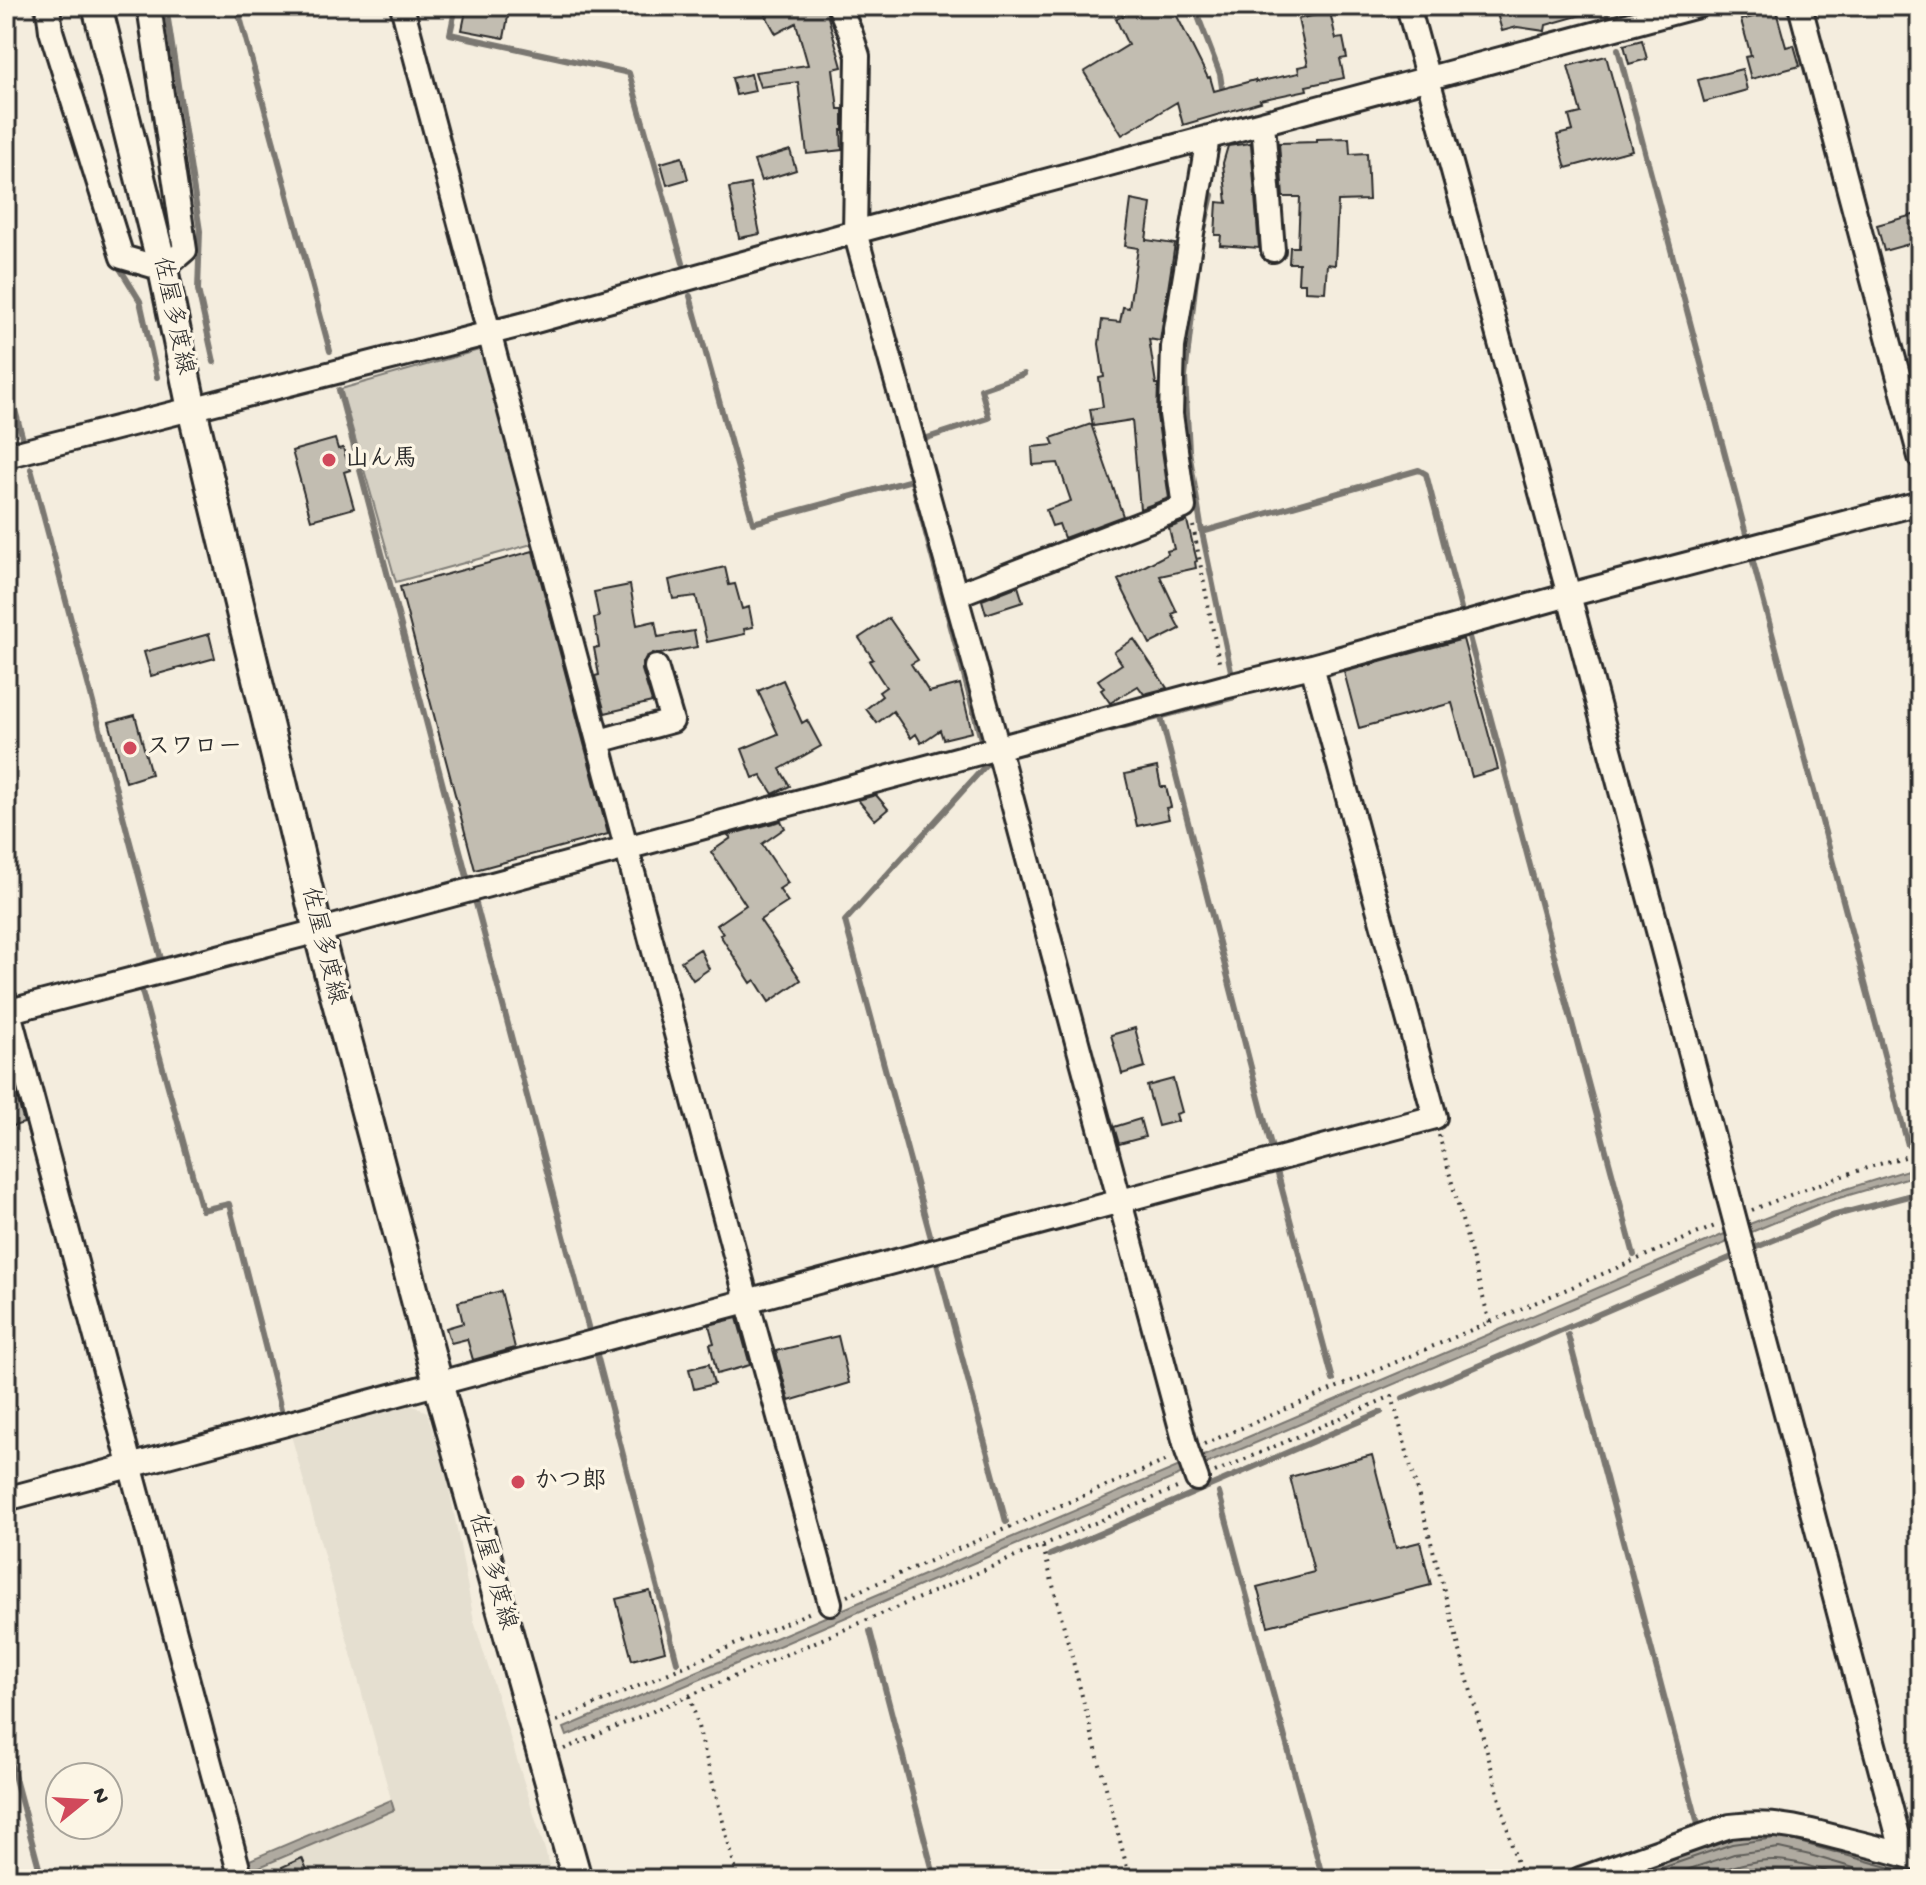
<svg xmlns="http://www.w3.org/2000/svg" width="1926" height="1885" viewBox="0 0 1926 1885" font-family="'Gochi Hand','Klee One',sans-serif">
<rect width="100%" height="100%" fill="#f4edde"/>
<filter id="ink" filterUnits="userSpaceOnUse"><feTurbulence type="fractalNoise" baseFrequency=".0125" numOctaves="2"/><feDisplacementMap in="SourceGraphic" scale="16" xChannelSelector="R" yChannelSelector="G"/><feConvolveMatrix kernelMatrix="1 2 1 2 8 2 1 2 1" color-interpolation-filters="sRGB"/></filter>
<g filter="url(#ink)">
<path fill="#e5dfd0" d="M409,1404L427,1412L448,1481L474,1621L554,1879H248L246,1873L394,1810L291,1435Z"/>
<path fill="#d6d1c4" stroke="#807e78" stroke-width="2" d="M479,350L489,355L539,542L396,582L341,389Z"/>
<path fill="#afaaa0" stroke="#7a7771" stroke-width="2" d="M1920,1166V1174L1819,1204L1737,1238L567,1736L564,1728L1734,1230L1817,1198Z
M391,1800L394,1810L231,1879H205Z
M1780,1830L1920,1869V1879H1605L1730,1836Z"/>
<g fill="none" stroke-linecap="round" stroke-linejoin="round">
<path stroke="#605e5a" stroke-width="2" d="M1792,1840L1920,1876
M1630,1879L1732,1844L1775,1838
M1660,1879L1734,1854L1779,1848L1810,1855L1891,1879
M1697,1879C1723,1870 1749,1859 1776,1860C1801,1861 1826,1872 1849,1879"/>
<path stroke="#7a7771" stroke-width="6" d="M35,6L41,30
M166,6L200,231L198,290L214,362
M237,6L330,351
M456,6L450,34L629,73L683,263
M1194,6L1220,74L1223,94
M1606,6L1608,14
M1618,49L1747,538
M1201,242L1212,195
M1199,253L1185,377L1189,451L1202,532L1232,676
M116,262L140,301L157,377
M690,296L753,523L912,480
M6,376L22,436
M339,390L467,877
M924,439L989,418L981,389L1024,374
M902,444L982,743
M31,469L161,959L135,967
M1202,532L1419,470L1426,474L1461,609
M1752,558L1908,1145
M1469,637L1634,1255
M1161,717L1272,1149
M1021,753L1235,697L1234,690
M475,900L590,1334
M141,988L202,1210L229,1204L283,1417
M1276,1167L1333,1380
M932,1242L845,921L987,764
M1754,1248L1832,1216L1920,1193
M936,1260L1006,1522
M1568,1335L1698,1824
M596,1351L677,1662
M1403,1398L1732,1257
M1219,1493L1323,1879
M1050,1555L1381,1412
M870,1631L935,1879
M6,1745L42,1879"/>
</g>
<path fill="#c2bdb1" stroke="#2b2b2b" stroke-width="2" d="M467,6H510L504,38L462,30Z
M779,6H825L842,67L833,69L838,109H843V130H841L842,150L807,154L798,82L760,87L755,72L808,65L796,23L776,34L765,14Z
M1142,6H1172L1208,78L1210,77L1214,91L1255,80L1256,82L1299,73L1298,67L1308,65L1298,19L1330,12L1336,39L1343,38L1347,58L1340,59L1344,78L1306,86L1307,90L1260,100L1261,102L1183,125L1177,102L1122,135L1084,72L1128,45L1116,19Z
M1512,6H1594L1595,11L1546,25L1545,31L1517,27L1502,31L1496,10Z
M1776,11L1786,47L1794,45L1800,66L1751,79L1745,57L1751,56L1741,20Z
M1642,40L1647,59L1629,64L1624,45Z
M1606,56L1632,150L1566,168L1557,135L1573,131L1569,116L1581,113L1568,66Z
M1742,69L1747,90L1704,102L1698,80Z
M751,74L755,91L736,95L732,78Z
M1349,138L1350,154L1367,153L1369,200L1338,201L1335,265L1327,264L1325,292L1305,291V283H1298L1299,263H1289L1290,247H1298L1300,197H1283L1279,143L1317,142V139Z
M1251,143L1259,248L1220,245L1221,235H1215L1217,202L1227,203L1223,163L1228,146Z
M790,150L796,170L761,181L754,161Z
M682,157L688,179L667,185L661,163Z
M750,184L760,234L739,238L729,188Z
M1131,200L1151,204L1146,240L1175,244L1160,341L1149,339L1156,384H1158L1157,416L1169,498L1140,509L1132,420L1093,426L1090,409L1103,407L1099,378L1104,377L1099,344L1102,320L1120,322L1123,307L1129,308L1138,248L1125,246Z
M1920,213V241L1884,251L1877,225Z
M1091,424L1123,516L1064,538L1059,524L1052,526L1046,510L1071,501L1058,463L1033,465L1032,447L1054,445L1051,438Z
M335,439L338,449L343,448L350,470L344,472L354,508L311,520L292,451Z
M1187,521L1197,561L1195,562L1196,568L1160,576L1177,612L1172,614L1180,629L1150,644L1118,580L1168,554L1167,551L1174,549L1169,528Z
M533,551L608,834L475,870L400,587Z
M725,567L729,585L735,584L742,609L749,607L753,627L744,629L745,634L707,642L696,596L673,599L669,580Z
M630,585L637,625L655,621L658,637L694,631L697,647L660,654L653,653L646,657L643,663L642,670L652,702L605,713L595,676L599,675L594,648L599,647L594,618L599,617L594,592Z
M1018,586L1023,602L986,614L982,600Z
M889,618L918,660L911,664L929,692L960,684L972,732L943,739L940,730L921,743L916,734L911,738L893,711L877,723L866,709L882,696L879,692L886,687L869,661L873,659L859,638Z
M209,634L215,658L151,676L144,652Z
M1134,639L1167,688L1144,694L1138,686L1110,703L1101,690L1104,688L1098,680L1122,664L1114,652Z
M1463,639L1498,769L1472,777L1452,703L1359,728L1344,672Z
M783,680L802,723L807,720L821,746L780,769L790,786L773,794L761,775L753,778L742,749L778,734L758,691Z
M135,715L151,774L126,782L109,722Z
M1157,767L1161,787H1166L1171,807L1166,808L1169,819L1137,826L1125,774Z
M876,795L888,809L875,820L858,800Z
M781,821L785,828L762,844L788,883L779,889L788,902L760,920L801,980L769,1002L755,980L751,983L720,935L723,934L717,925L746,905L711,852L731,838L728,835Z
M700,949L709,969L693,980L681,961Z
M1135,1028L1145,1067L1122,1074L1111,1035Z
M6,1057L24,1123L6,1128Z
M1173,1079L1182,1112L1176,1114L1178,1121L1158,1126L1147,1086Z
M1140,1119L1145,1137L1119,1144L1114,1127Z
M501,1291L515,1348L473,1360L467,1339L451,1343L446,1328L463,1323L458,1302Z
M737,1318L750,1365L717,1374L710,1344L714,1343L709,1325Z
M838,1336L849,1383L789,1401L776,1351Z
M709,1364L714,1384L694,1389L689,1369Z
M1372,1455L1396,1548L1420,1542L1431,1585L1268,1626L1257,1587L1314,1572L1290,1477Z
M650,1591L665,1651L632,1660L616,1599Z
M302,1858L311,1879H287L282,1867Z"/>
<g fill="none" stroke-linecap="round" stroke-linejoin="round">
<defs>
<path id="minor" d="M48,6L51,31L122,257L163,269L185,250L149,6
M402,6L747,1300L830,1603
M839,6L851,34L858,56L855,232L998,748L1187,1451L1197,1479
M1408,6L1569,595L1903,1854
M1800,6L1920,457
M1263,123L1273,250
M6,456L525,324L855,232L1698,6
M956,595L1184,507L1171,414L1173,347L1208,137
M599,741L672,721L656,667
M6,1001L241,1879
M6,1012L318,931L1224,687L1312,666L1569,595L1920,503
M6,1499L1435,1117L1312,666
M1580,1879L1730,1826C1773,1820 1806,1829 1847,1840C1872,1846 1896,1852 1920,1860"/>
<path id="major" d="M97,6L163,269L192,409L318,931L438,1383L577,1879"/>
</defs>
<use href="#minor" stroke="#2b2b2b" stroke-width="28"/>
<use href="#major" stroke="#2b2b2b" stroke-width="34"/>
<path stroke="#2b2b2b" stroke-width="4" stroke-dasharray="2 6" stroke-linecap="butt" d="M1193,526L1220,667
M1439,1135L1490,1323
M1752,1210C1809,1187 1860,1168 1920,1153
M1204,1444L1715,1226
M1215,1472L1392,1396L1521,1879
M1043,1547L1130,1879
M847,1596L1170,1459
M690,1696L738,1879
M557,1721L813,1611
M564,1749L1177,1488"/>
<use href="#minor" stroke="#fcf5e5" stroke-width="22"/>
<use href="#major" stroke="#fcf5e5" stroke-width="28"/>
</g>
</g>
<g fill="#d1495b" stroke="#fcf5e5" stroke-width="3">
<circle cx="329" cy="460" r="8"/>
<circle cx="130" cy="748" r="8"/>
<circle cx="518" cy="1482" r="8"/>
</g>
<g text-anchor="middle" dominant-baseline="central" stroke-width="7" stroke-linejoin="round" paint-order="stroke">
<g font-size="24" fill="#2b2b2b" stroke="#fcf5e5">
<text transform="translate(172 316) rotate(78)">佐屋多度線</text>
<text transform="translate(322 946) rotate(76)">佐屋多度線</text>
<text transform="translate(491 1572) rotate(74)">佐屋多度線</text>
</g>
<g font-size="24" font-weight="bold" fill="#2b2b2b" stroke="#fcf5e5" text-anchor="start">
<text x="345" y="460">山ん馬</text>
<text x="146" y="748">スワロー</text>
<text x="534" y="1482">かつ郎</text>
</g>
</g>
<rect width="1926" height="1885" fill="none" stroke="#fcf5e5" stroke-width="32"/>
<rect x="16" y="16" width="1894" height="1853" fill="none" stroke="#2b2b2b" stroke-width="3" filter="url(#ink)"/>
<g transform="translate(84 1801) rotate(72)"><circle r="38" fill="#fcf5e5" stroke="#a8a49b" stroke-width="2"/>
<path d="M0-6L14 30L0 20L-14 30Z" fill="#d1495b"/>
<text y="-12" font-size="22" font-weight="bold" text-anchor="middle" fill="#2b2b2b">N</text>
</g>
</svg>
